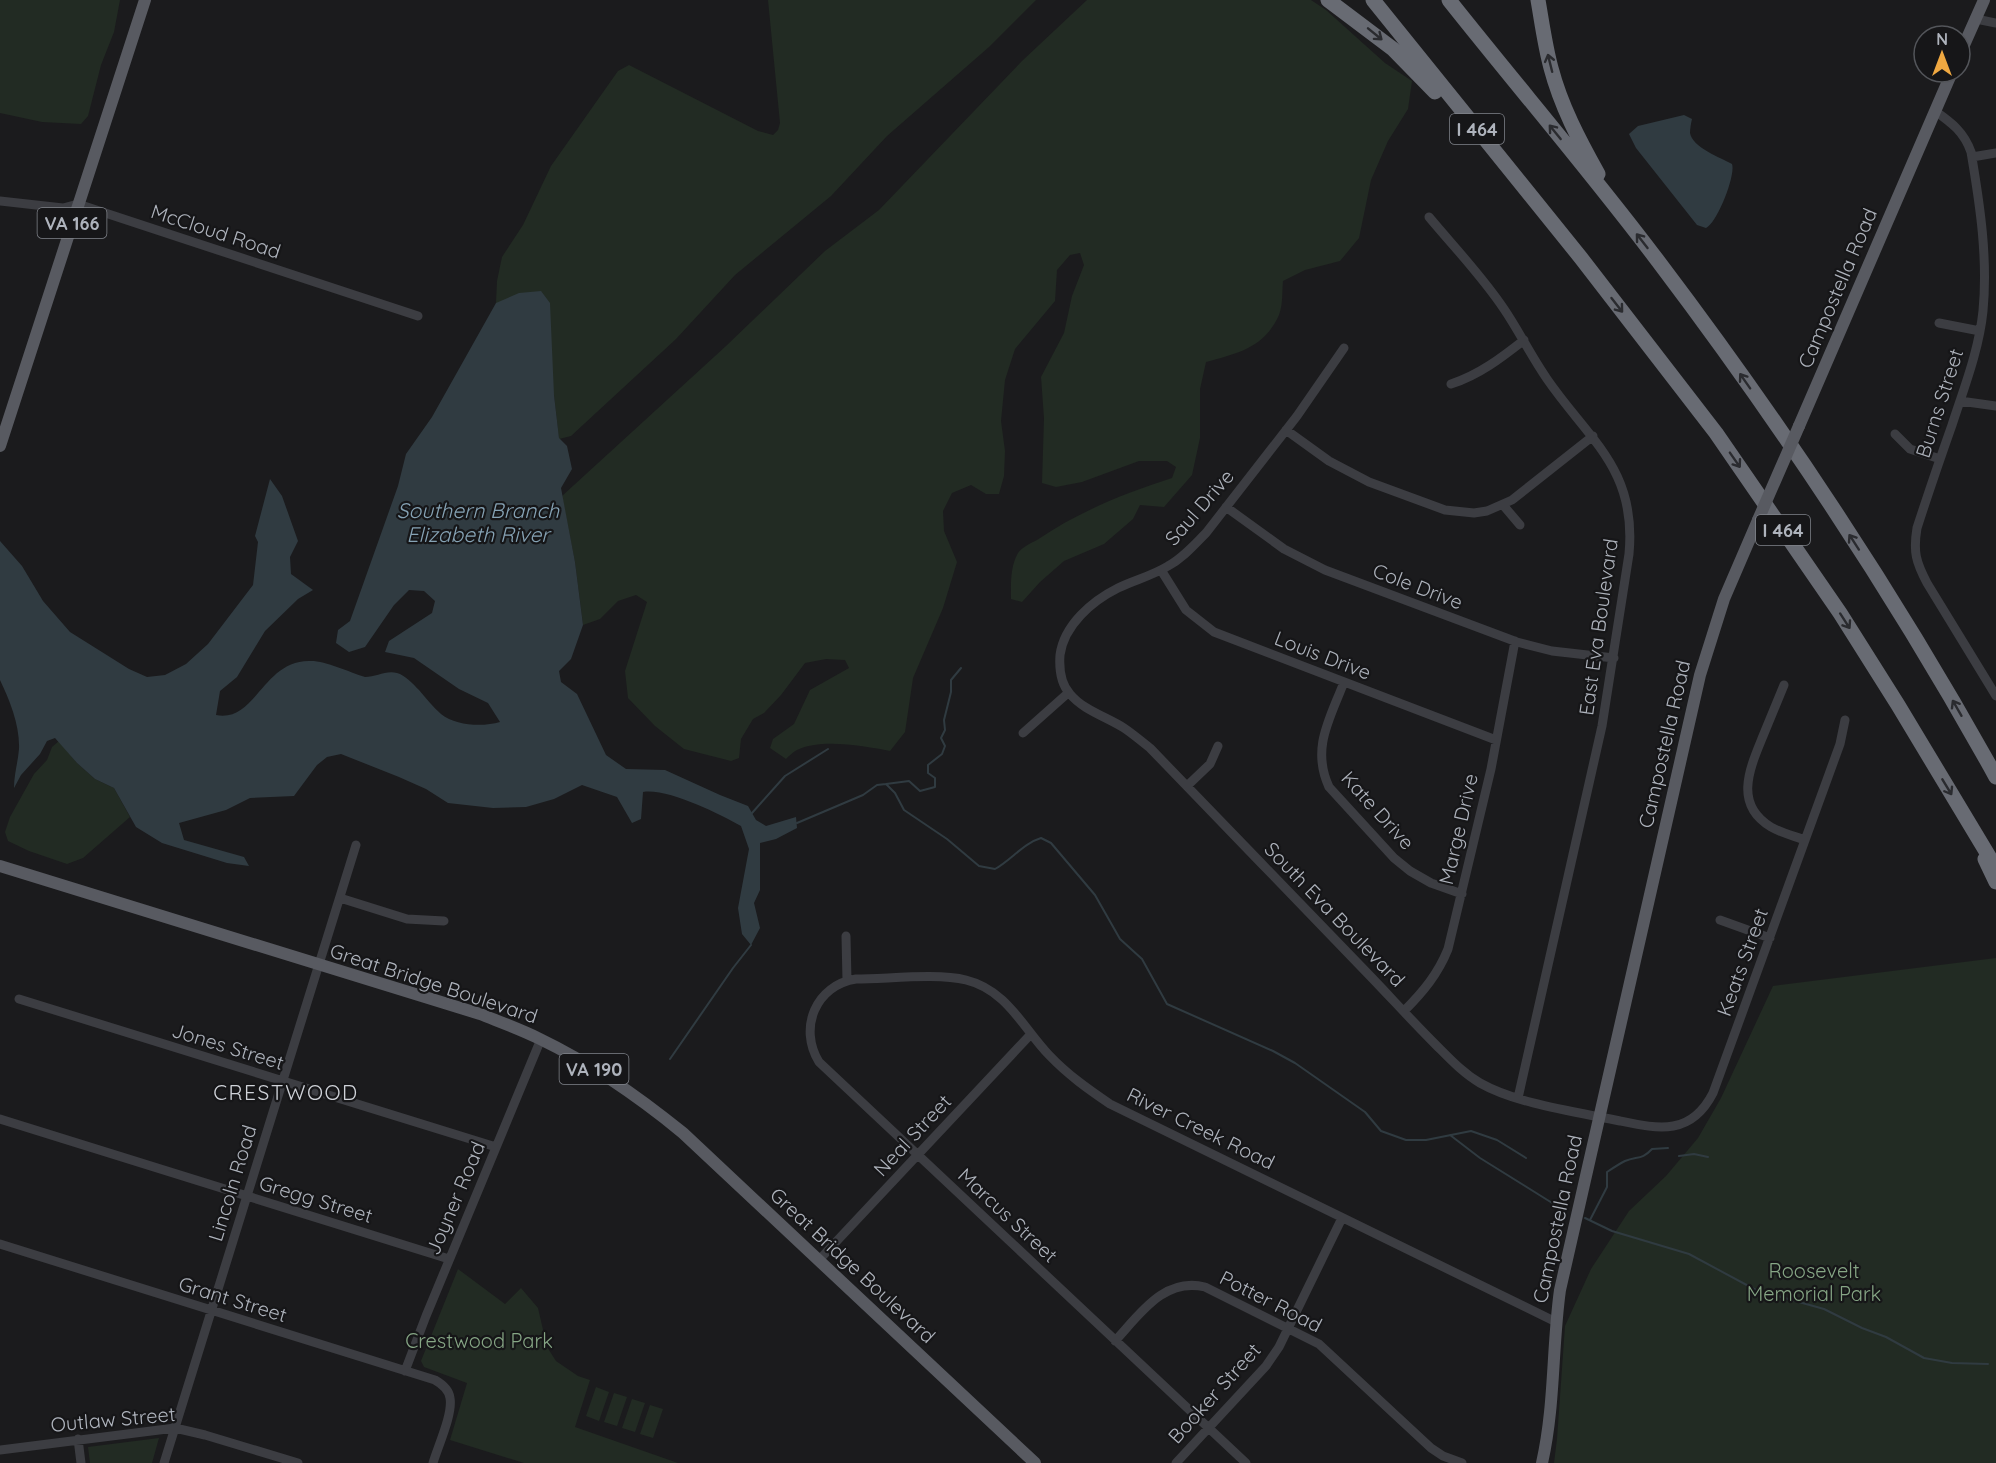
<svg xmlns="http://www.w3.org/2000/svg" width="1996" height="1463" viewBox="0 0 1996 1463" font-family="Quicksand,sans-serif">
<rect width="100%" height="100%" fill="#1b1b1d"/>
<path fill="#222b23" d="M0,0H120L114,32L101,65L88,116L81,124L42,122L0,113Z
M768,0H1036L989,47L887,136L831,196L735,275L676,339L571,436L559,439L554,395L496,303L497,281L502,257L523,225L551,166L618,71L629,65L758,131L773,135L778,130L780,123Z
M1087,0H1311L1326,10L1385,63L1412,81L1408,109L1388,141L1371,180L1359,238L1340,261L1305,270L1283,281C1282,292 1283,305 1279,315C1264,348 1238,353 1206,362L1200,389V438L1192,475L1164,507L1140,505L1133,519L1104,544L1064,561L1040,582L1022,602L1011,599C1011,584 1010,567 1018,553C1021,548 1031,543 1037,540C1078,512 1125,493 1172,478L1176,467L1167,461H1139L1082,482L1056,487L1042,483L1044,418L1041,377L1064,333L1072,296L1084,265L1080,253L1070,255L1057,270L1055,301L1015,349L1005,380L1001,421L1005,451L1004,476L999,494H986L971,485L952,493L943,511L944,531L957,562L943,608L913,678L905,732L890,751C865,746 821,738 797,750C793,752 789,756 786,759L770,748L773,739L794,724L810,690L849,668L845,660L826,659L805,663L781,695L764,713L753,719L741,739L739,758L731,761L684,749L655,726L628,698L625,671L647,602L636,595L618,601L600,619L583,625L575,562L562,496L726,346L825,251L879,210L1022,61Z
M59,741L77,763L95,779L114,788L130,817L83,858L67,864L29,851L8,841L5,832L10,817L34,774L47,760L52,747Z
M1996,958V1463H1554L1557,1439L1565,1326L1591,1269L1629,1211L1666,1176L1698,1138L1721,1098L1773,986Z
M458,1269L505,1304L521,1288L538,1308L547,1347L556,1361L578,1376L590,1380L575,1427L678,1463H524L450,1440L467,1383L424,1367L421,1361Z
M596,1387L609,1392L599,1421L586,1416Z
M614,1393L627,1397L617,1426L604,1422Z
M632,1399L645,1403L635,1432L622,1428Z
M650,1405L663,1409L653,1438L640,1434Z
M159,1438L152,1463H90L88,1447Z"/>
<path fill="#303b41" d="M1684,115L1692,119C1691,123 1690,129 1690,133C1692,147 1721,158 1732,164C1736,175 1717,223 1706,228L1697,225L1636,148L1629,134L1638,126Z
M541,291L550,303L554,395L559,438L567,446L572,469L561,488L575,562L583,625L571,659L559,671L561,682L577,694L606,755L626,769L665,770L720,795L748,806L756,820L766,826L796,817L797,828L776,839L760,843V890L754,903L760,928L751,945L742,934L738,908L749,849L741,826C719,814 668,788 643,792L641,819L632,823L617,797L582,785L554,799L526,807L493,808L448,803L426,789L399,777L341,754L327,757L317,765L294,796L250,798L226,810L179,823L184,840L244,857L249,866L227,863L162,843L136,827L114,788L95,779L77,763L55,738L47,741L40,754L21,775L14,788C14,774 18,762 19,749C20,726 10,701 0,680V541L22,566L43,601L70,632L129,669L147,677L165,675L186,664L208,644L253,585L258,542L255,536L270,479L282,496L298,541L290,557L291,574L313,590L298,599L265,631L237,677L220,691L216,715C256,723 263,659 311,661C326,661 349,672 365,677C376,677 386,670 397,673C405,675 413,684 419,690C426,698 433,707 441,714C456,726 483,727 500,722L488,703L459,689L414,658L385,652L389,641L432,613L435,601L424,591L409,590L394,605L365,647L349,652L336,643L338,630L350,621L398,486L406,454L432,417L496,303L519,293Z"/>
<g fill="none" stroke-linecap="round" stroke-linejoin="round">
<path stroke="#303b41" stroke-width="2" d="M886,784L909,781L920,791L935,787V778L928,773V765L942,754L945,746L941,738L945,730L944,720L951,692V680L961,668
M752,813L785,776L828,749
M797,823L863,795L877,785L886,784L895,793L904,810L947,839L979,866L995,869C1011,860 1024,843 1041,838L1051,843L1095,895L1120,939L1142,959L1167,1004L1273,1051L1295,1063L1365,1112L1381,1131L1406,1140H1426L1471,1131L1497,1140L1526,1158
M670,1059L733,968L751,945
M1450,1135L1480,1158L1565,1211
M1679,1156L1694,1154L1708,1157
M1585,1218L1612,1231L1689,1254L1756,1290L1824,1309L1862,1328L1886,1337L1924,1358L1952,1363L1988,1364
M1590,1220L1607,1187V1172C1613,1168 1619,1164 1625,1161C1637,1156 1642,1160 1652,1149L1668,1148"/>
<path stroke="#3c3d42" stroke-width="9" d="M1976,19L1996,23
M1935,111C1952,123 1964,132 1971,152C1980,205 1988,258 1983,311C1979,350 1964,388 1952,425C1940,459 1928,494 1917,528C1913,552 1916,562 1927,583L1996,696
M1972,157L1996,153
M0,201L63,208L78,204L418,316
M1429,217C1454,247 1482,276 1504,309C1519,331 1531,356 1547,379C1589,440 1637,469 1629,554L1602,726L1518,1098
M1939,323L1980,331
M1344,348L1297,416L1206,533C1194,545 1183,558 1168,566C1152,576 1134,580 1118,588C1092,601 1064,625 1060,655C1059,669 1060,683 1070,694C1083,710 1107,717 1124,728C1133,734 1141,741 1150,748C1224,825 1299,902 1373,979C1394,1001 1414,1023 1436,1045C1450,1059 1463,1073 1480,1083C1517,1104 1577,1112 1620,1121C1659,1129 1691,1136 1713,1093L1840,744L1845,720
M1451,384C1479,375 1501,358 1524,340
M1960,401L1996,406
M1286,430L1329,461L1369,482L1445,510L1474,513L1487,511L1512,500L1593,436
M1895,434L1910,449L1940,459
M1503,505L1520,525
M1226,507L1284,549L1325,570L1517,642L1552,651L1614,658
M1161,570L1186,610L1214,632L1496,740
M1344,682C1330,719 1311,748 1329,787L1394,858L1410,871L1431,883L1462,894
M1784,685C1777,702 1770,719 1763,736C1750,768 1733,804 1771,827C1781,833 1794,836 1805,840
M1023,733L1068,693
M1187,786L1210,764L1218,746
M340,898L407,919L444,921
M1720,920L1770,938
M846,936L847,981
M19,999L496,1147
M1404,1011C1423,992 1438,974 1448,949L1491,769L1515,641
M0,1119L449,1259
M0,1244L435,1380C442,1384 449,1390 450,1398C453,1414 438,1446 433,1463
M819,1260L1031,1034
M1115,1341C1140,1314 1164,1277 1205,1287L1319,1344L1431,1448L1443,1456L1462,1463
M405,1371L426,1316L541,1039
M78,1439L81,1463
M0,1450L175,1428L205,1435L298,1463
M164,1463L356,845
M1176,1463L1266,1366L1279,1347L1342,1218
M1246,1463L819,1062C798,1028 816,985 856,979C887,979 938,973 966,980C1007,990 1023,1028 1049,1055C1068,1075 1088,1089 1110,1104L1556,1322"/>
<path stroke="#585a61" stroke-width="12" d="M1960,54L1984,0
M1799,426L1952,72
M0,446L145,0
M0,866L480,1014C500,1022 520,1029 540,1039C592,1064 639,1097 683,1133L1035,1463
M1542,1463C1555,1406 1552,1347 1560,1290L1700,675L1724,599L1758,520"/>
<path stroke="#686b73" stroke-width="15" d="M1328,0L1393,49L1435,92
M1373,0L1581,258L1716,433L1840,613L1898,705L1996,868
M1449,0C1518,87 1591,172 1658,261C1782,425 1897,598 1996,777
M1538,0C1542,23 1545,46 1551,68C1561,106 1579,140 1598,174
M1985,859L1996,882"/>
<path stroke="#585a61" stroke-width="12" d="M1758,520L1799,426"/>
</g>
<defs><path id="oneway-shaft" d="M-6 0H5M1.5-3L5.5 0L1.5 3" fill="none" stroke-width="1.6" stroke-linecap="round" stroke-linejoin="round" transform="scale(1.5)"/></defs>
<g stroke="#2a2b2f">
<use href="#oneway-shaft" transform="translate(1375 34) rotate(39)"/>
<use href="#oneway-shaft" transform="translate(1550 63) rotate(-104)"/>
<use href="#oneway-shaft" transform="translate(1555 132) rotate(-129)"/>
<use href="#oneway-shaft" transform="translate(1642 241) rotate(-128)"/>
<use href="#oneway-shaft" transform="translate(1617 305) rotate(52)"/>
<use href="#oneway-shaft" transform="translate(1745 381) rotate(-125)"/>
<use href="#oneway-shaft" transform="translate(1735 460) rotate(55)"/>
<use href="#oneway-shaft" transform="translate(1854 542) rotate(-123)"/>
<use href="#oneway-shaft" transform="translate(1845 621) rotate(57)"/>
<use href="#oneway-shaft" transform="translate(1957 708) rotate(-120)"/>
<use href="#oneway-shaft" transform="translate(1947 787) rotate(59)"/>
</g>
<g text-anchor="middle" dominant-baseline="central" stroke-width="4.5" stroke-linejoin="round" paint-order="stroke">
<g fill="#161618" stroke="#80848b" stroke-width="1.5">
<rect x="1450" y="114" width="54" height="30" rx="4.5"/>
<rect x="37.5" y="208" width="69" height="30" rx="4.5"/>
<rect x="1756" y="515" width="54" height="30" rx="4.5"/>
<rect x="559.5" y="1054" width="69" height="30" rx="4.5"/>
</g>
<g font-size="18" font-weight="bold" fill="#aeb3bc">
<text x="1477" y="129">I 464</text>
<text x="72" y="223">VA 166</text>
<text x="1783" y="530">I 464</text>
<text x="594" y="1069">VA 190</text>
</g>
<g font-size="20" fill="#aeb3bc" stroke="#161618">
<text transform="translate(216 231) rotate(18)">McCloud Road</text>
<text transform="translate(1837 288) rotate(-67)">Campostella Road</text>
<text transform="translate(1939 403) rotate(-72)">Burns Street</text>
<text transform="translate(1199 507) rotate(-49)">Saul Drive</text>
<text transform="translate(1418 586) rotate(21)">Cole Drive</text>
<text transform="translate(1598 627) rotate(-82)">East Eva Boulevard</text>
<text transform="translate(1323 655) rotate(21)">Louis Drive</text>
<text transform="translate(1664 744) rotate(-77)">Campostella Road</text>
<text transform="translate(1378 810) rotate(48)">Kate Drive</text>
<text transform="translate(1458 829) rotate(-77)">Marge Drive</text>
<text transform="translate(1335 914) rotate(46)">South Eva Boulevard</text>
<text transform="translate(1742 962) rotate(-70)">Keats Street</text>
<text transform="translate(434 983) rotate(18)">Great Bridge Boulevard</text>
<text transform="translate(228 1046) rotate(17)">Jones Street</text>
<text transform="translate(1201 1128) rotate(26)">River Creek Road</text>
<text transform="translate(912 1135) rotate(-47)">Neal Street</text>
<text transform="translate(232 1183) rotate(-73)">Lincoln Road</text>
<text transform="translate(455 1198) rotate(-67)">Joyner Road</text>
<text transform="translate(316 1199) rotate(17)">Gregg Street</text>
<text transform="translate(1008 1215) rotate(43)">Marcus Street</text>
<text transform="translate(1557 1219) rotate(-78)">Campostella Road</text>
<text transform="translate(853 1265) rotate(43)">Great Bridge Boulevard</text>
<text transform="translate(233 1299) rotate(17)">Grant Street</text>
<text transform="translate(1271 1301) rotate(27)">Potter Road</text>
<text transform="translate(1214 1393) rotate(-48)">Booker Street</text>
<text transform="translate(113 1419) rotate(-5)">Outlaw Street</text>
</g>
<g font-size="20" fill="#86a685" stroke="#161618">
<text x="1814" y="1270">Roosevelt<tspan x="1814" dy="23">Memorial Park</tspan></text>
<text x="479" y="1340">Crestwood Park</text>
</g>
<g font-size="21" font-style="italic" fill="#86a3b5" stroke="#161618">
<text x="478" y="510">Southern Branch<tspan x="478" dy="24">Elizabeth River</tspan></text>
</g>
<g font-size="21" letter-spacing="1.5" fill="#cfd2d8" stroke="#161618">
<text x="286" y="1092">CRESTWOOD</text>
</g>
</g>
<g transform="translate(1942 54)"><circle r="28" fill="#161618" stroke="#53555a" stroke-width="1.5"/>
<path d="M0-4.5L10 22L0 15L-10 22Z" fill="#efa841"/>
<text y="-9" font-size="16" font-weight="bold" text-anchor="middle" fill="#aeb3bc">N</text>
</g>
</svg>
